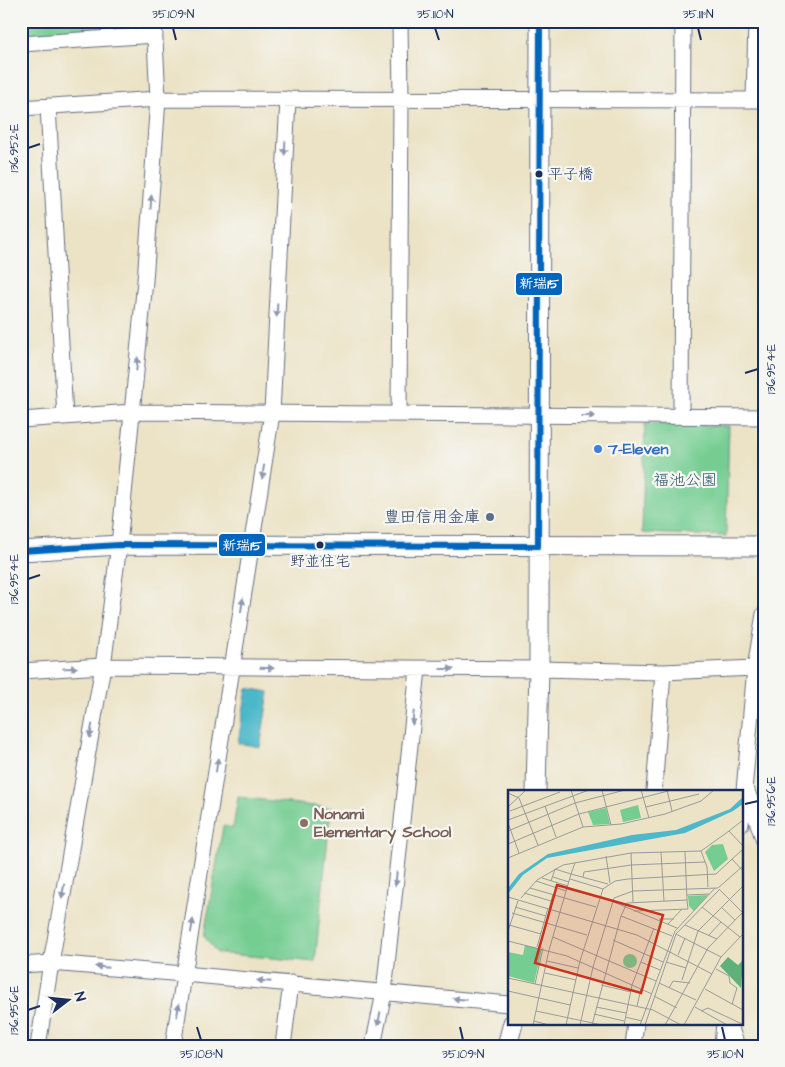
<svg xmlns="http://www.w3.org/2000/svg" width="785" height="1067" viewBox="0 0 785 1067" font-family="'Architects Daughter','Klee One',sans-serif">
<rect width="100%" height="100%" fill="#f6f6f2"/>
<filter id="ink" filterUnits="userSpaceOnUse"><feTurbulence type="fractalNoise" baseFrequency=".02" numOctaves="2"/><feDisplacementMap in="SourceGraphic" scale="10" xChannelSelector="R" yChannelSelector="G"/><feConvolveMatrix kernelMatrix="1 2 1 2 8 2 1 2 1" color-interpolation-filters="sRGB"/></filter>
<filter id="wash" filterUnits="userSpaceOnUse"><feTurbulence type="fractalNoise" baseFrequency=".0096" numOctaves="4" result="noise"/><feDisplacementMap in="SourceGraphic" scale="20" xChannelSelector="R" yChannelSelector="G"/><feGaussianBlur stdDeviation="1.12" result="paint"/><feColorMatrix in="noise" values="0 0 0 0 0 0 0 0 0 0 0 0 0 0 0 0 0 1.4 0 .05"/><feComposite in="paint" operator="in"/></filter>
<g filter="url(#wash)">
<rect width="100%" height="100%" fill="#ece3c6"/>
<path fill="#75cd92" stroke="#487e78" d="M21,21H147V29L21,36Z
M645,424L729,426L726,536L642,533Z
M238,797L331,808L315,962L217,953L204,936L223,826L233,828Z"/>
<path fill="#4cb8c9" stroke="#347494" d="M247,688L269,692L260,747L238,743Z"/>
</g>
<g filter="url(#ink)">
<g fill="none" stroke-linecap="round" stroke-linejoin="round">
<defs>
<path id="minor" d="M21,44L155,35
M754,100L756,21
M48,106L65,417
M21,108L158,99L764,100
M399,414L401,99L400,21
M681,416L683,21
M21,420L133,412L764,417
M21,671L103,666L539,669L663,672L654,791
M663,672L755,668L764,671
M747,791L764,841
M741,824L755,668L764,614
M21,965L51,963L184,974L509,1004
M729,1023L737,1046
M38,1046L51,963L103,666L119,545L145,281L158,99L154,21
M173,1046L272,413L288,99
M283,1046L291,983
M373,1046L384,993L418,669
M633,1046L636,1023
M722,1046L724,1023"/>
<path id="tertiary" d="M21,551L119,545L764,546
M536,791L539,669L540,21
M507,1046L513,1023"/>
</defs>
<use href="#minor" stroke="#646e82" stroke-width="17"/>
<use href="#tertiary" stroke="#646e82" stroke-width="21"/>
<use href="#minor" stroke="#fff" stroke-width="15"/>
<use href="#tertiary" stroke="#fff" stroke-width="19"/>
<defs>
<path id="bus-1" d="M538,546L540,21
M21,551L119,545L538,546"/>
</defs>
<use href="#bus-1" stroke="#f6f6f2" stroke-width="10"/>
<use href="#bus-1" stroke="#0065bd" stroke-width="6"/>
</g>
<defs><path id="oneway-solid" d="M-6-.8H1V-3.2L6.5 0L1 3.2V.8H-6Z" transform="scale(1.25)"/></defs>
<g fill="#8d97ae">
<use href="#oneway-solid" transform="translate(285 148) rotate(93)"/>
<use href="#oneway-solid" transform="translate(151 202) rotate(-86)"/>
<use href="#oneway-solid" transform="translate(277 310) rotate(93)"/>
<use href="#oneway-solid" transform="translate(137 364) rotate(-84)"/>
<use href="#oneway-solid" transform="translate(588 416)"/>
<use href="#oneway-solid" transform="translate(263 472) rotate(99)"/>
<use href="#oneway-solid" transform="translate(242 605) rotate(-81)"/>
<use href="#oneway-solid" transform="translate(70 668) rotate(-3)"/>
<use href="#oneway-solid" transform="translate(267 668) rotate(1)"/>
<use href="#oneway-solid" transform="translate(447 669)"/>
<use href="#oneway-solid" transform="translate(413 718) rotate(96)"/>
<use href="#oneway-solid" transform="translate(91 731) rotate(100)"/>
<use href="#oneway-solid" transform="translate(217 765) rotate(-81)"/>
<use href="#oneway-solid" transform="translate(396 879) rotate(96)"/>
<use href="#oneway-solid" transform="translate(63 891) rotate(100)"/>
<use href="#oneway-solid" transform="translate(192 926) rotate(-81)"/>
<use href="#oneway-solid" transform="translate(102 967) rotate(-175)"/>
<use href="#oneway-solid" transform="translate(264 981) rotate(-175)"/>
<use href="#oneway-solid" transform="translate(460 999) rotate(-175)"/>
<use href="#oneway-solid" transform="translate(178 1010) rotate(-81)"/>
<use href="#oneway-solid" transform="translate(379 1019) rotate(102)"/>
</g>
</g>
<path fill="none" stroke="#1b2f5e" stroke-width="2" d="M173,28L176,40M435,28L439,40M698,28L701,40M28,148L40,144M745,373L758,369M28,579L40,575M745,804L758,801M28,1010L40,1006M197,1027L201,1040M460,1027L463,1040M722,1027L725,1040"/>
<g fill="#1b2f5e" stroke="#f6f6f2" stroke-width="2">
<circle cx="539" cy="174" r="4.5"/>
<circle cx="320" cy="545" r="4.5"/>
</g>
<circle fill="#3f7fe0" stroke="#f6f6f2" stroke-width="2" cx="598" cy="449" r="5"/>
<circle fill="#5c6f8a" stroke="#f6f6f2" stroke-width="2" cx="490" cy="517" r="5"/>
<circle fill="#8d6e63" stroke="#f6f6f2" stroke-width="2" cx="304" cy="823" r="5"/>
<g text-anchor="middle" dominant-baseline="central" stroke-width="4.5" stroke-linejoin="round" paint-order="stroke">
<g font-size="15" fill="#1b2f5e" stroke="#f6f6f2" text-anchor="start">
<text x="548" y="174">平子橋</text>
<text x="320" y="561" text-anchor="middle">野並住宅</text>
</g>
<g font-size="16" font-weight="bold" fill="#366cbe" stroke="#f6f6f2" text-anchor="start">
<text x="608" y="449">7-Eleven</text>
</g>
<g font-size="16" fill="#32566b" stroke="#f6f6f2">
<text x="685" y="480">福池公園</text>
</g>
<g font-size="16" font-weight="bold" fill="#4e5e75" stroke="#f6f6f2" text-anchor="end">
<text x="480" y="517">豊田信用金庫</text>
</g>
<g font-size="16" font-weight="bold" fill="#785e54" stroke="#f6f6f2" text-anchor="start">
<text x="314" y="814">Nonami<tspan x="314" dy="18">Elementary School</tspan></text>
</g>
</g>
<g transform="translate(508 790)">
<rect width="235" height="235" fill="#ece3c6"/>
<path d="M130,15L133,28L115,32L112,20ZM98,18L102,34L85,35L80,22ZM215,54L220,69L206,81L197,62L204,55ZM200,105L186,121L181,116L180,106ZM17,155L34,159L26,193L0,186V162L15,165ZM115 171a7 7 0 1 1 14 0a7 7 0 1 1-14 0Z" fill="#75cd92"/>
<path d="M220,167L230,175L235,170L233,198L212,176Z" fill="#60b07c"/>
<path d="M235,7V14L225,21L177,43L39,68L15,85L0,104V98L11,84L40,64L124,45L168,40L222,19Z" fill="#4cb8c9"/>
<path fill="none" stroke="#989b9c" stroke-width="1" d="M63,0L75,37M94,0L103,35M133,0L141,28M159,0L164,21M0,3L11,8L30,55M37,16L48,47M0,17L18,0M138,17L191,4M2,21L52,2M0,30L81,0M0,33L11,63M0,41L67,13L117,0M221,41L235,30M0,54L71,24L164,0M193,61L221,41L235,56M153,62L156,111M177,62L179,110M123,63L125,112M98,66L102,93M0,68L75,37L113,34L157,24L193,11L206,0M224,69L235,81M45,87L61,92M75,87L76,82L123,75L197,72M34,88L60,96M62,89L95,99M28,91L58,101M43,91L47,79L63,84L67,73M22,98L88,117M59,99L90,107M211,99L235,123M16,103L43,111M179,105L201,104M91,106L169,138M0,107L129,145L204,184M13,108L29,90L55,75L123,63L193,61L199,77L200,97M7,117L38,126M194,117L232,147M213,117L227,130M41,119L45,104M4,123L79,145M113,126L119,113L179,110L180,119L126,121M151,129H166M160,134L174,119M1,135L33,144M177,135L209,149M0,141L10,111M168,144L213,167M201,145L213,132M45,147L148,191M105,150L155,172M0,151L59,166L144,204M29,157L40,118M170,165L177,148M39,171L70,178M133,172L152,180M158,172L178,178M208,179L221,186L222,193L229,198L224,214M37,183L68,190M0,188L145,220L173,235M174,190L190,141L235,96M151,193L188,210M27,194L35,158M93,195L123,202M161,198L165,191L182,193M197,199L235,220M0,201L62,215M146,206L169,218M129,216L133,199M88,217L118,223M187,217L219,235M28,221L94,235M193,221L200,218L234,234M86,224L116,231M117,227L134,231M26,231L41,235M25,235L41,160L63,84L100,94M58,235L72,171L95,99L107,91L120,89L208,84L235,59M72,235L85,177L106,108L125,101L210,98L235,76M84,235L113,126L164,146M116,235L124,195L146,138M132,235L167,141L207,98M137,235L168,144L211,100M157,235L200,158L235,122M176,235L213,167L235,144"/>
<path fill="#c8321e" fill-opacity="0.15" stroke="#c8321e" stroke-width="2.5" d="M49,95L155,125L133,203L27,173Z"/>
<rect width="235" height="235" fill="none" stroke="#1b2f5e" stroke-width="2.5"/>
</g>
<g stroke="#f6f6f2" stroke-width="2">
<rect x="515" y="272" width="48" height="24" rx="5" fill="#0065bd"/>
<rect x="218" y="533" width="48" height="24" rx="5" fill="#0065bd"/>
</g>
<g font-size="14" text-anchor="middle" font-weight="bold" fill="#fff">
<text x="539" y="288">新瑞15</text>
<text x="242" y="550">新瑞15</text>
</g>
<rect width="785" height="1067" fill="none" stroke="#f6f6f2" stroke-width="55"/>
<g transform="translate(68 1000) rotate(74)" stroke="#f6f6f2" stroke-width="4" paint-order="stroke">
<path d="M0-4L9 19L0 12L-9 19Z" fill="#1b2f5e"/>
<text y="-8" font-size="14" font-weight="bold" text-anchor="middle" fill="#1b2f5e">N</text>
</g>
<rect x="28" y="28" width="730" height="1012" fill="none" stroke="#1b2f5e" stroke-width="2"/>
<g font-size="12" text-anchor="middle" fill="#1b2f5e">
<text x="173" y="18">35.109°N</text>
<text x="435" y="18">35.110°N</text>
<text x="698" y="18">35.111°N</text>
<text transform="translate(14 148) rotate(-90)" y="4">136.952°E</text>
<text transform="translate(771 369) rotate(-90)" y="4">136.954°E</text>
<text transform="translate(14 579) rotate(-90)" y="4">136.954°E</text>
<text transform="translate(771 801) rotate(-90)" y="4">136.956°E</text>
<text transform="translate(14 1010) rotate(-90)" y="4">136.956°E</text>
<text x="201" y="1058">35.108°N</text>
<text x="463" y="1058">35.109°N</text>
<text x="725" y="1058">35.110°N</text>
</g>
</svg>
